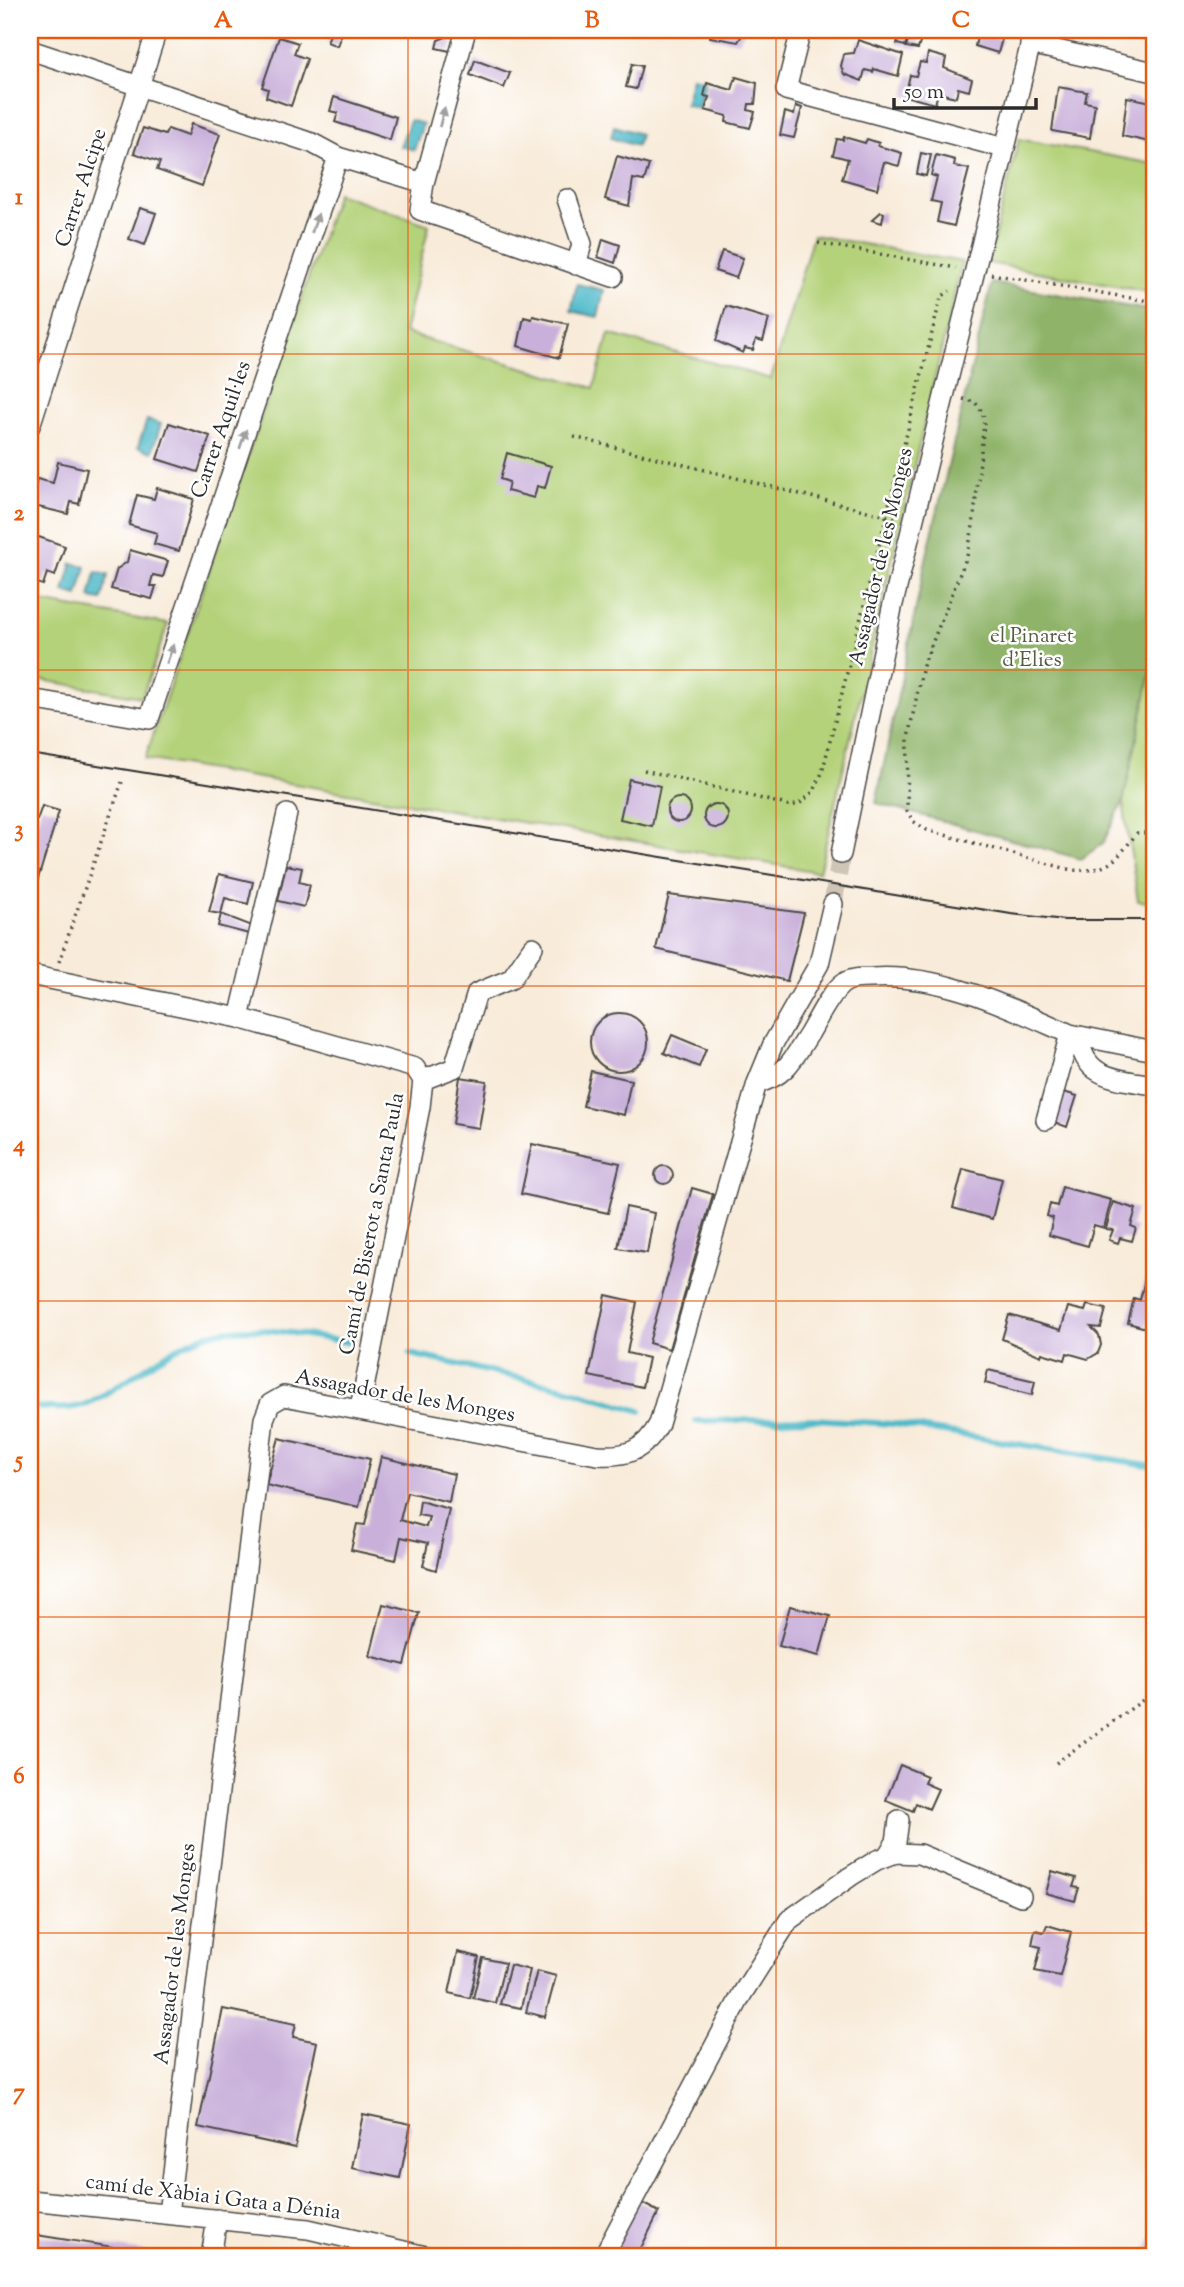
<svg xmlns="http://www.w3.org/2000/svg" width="1184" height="2287" viewBox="0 0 1184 2287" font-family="'Sorts Mill Goudy',serif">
<rect width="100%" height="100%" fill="#fff"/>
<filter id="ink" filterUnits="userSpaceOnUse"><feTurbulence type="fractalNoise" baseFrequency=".0143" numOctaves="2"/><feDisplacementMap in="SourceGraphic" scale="14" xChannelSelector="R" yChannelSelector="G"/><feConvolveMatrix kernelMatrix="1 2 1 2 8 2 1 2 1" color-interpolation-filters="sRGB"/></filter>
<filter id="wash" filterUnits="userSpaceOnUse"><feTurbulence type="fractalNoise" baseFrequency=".00686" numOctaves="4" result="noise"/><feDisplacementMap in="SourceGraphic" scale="28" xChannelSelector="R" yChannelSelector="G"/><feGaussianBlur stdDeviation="1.57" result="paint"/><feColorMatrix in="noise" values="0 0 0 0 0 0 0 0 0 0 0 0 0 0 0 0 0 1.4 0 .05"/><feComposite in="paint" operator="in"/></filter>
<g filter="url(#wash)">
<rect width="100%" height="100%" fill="#f8ebd9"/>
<path fill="#b4d279" stroke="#707e52" stroke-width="2" d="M1019,139L1154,164V293L988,263Z
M337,193L429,225L404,333L594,388L609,334L771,379L813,235L962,262L819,872L145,759Z
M30,600L168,624L142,697L30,678Z
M1154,659V902L1138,901L1123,802Z"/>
<path fill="#8fb469" stroke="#5d704a" stroke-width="2" d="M992,283L1154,311V659L1123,802L1103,843L1081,859L876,803L926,559Z"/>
<path fill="#4db9c9" stroke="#3c727a" stroke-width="2" d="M692,77L705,80L698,108L685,104Z
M410,120L423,124L414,150L400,146Z
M614,126L640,134L637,146L611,138Z
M577,284L604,290L598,317L571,311Z
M147,420L161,424L152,452L138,447Z
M72,563L86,567L78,596L64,592Z
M96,572L108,575L102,600L90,598Z"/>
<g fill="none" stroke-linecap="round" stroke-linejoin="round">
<path stroke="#4db9c9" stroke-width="6" d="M410,1354L565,1388L641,1411
M30,1407C49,1408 70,1411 88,1403C131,1383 167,1345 214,1333C252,1323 308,1336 347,1342
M696,1421L813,1419L894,1424L1154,1466"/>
</g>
<g id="blocks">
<path fill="#c9b0da" d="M712,30H745L738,42L710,37Z
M900,30H910L905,46L897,44Z
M911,30L923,33L918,49L906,47Z
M1109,30H1154V41L1108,31Z
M331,32L341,35L337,46L327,42Z
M978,33L1002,39L998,53L975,46Z
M448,36L454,37L450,51L436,48L438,40Z
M279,37L298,43L294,54L307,59L291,106L266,97L268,89L262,87Z
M858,40L903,55L898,76L874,69L873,72L865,70L862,81L844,74L841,66L844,54L854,53Z
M928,53L946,58L944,68L972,79L969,91L958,88L956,97L938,93L935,104L905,96L910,75L916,76L920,62L926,63Z
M475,60L510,73L504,88L470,75Z
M632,64L642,66L636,89L626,87Z
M736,77L757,83L755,104H749L748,110L755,112L750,128L726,122L727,116L705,110L709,97L704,96L707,83L732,90Z
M1058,87L1087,92L1085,102L1095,104L1090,138L1052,131Z
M334,97L396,117L390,140L335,122L338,113L330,111Z
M1127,97L1152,102L1154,143L1122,136Z
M796,106L802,108L794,138L780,135L785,112L794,115Z
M191,124L220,134L202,186L157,170L160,162L134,153L143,128L165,135L168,129L187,136Z
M844,137L865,143L867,139L879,143L878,146L902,153L899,166L884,162L877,189L842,179L848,159L833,155L837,139L843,140Z
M921,153L931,155L926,176L917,174Z
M936,155L955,160L954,166L969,169L954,226L937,222L941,203L931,201L937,177L931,175Z
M617,156L649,165L644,181L633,179L629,206L605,199Z
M140,208L156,213L145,245L129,239Z
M881,212L884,213L882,223L872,220Z
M603,239L620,245L615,263L598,257Z
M722,251L743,258L736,278L715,271Z
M726,306L769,319L763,341L756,339L753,350L745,348L743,353L716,341Z
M533,316L568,324L559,358L518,346L524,317L532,319Z
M169,423L210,436L198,472L157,459Z
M507,453L551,466L545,488L537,486L534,498L507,491L509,482L500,479Z
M58,462L87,469L79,504L71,502L68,514L30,505L37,479L53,483Z
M157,488L194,499L179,551L154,544L157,533L129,525L137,495L154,499Z
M30,534L65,546L55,576L47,573L43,585L30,581Z
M130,550L168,561L163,577L153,575L150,586H156L152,599L111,589L117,569L127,562Z
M629,779L660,786L652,826L620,819Z
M667 810a12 12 0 1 1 24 0a12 12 0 1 1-24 0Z
M704 816a12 12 0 1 1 24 0a12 12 0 1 1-24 0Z
M42,806L59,811L37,882L30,879V818L37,820Z
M286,865L302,868L299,882L310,885L304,907L278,901Z
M219,874L253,882L248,904L225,898L221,914L209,912Z
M669,895L804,913L787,981L656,949Z
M221,914L255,927L253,935L218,926Z
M590 1042a29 29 0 1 1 58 0a29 29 0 1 1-58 0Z
M672,1035L706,1049L699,1067L664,1053Z
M591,1071L631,1080L624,1115L583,1106Z
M460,1077L487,1081L479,1128L453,1124Z
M1060,1091L1077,1096L1067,1127L1051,1121Z
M532,1144L620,1163L608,1213L521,1194Z
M655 1175a9 9 0 1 1 18 0a9 9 0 1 1-18 0Z
M963,1169L1002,1179L992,1219L953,1208Z
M1062,1187L1111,1200L1104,1228L1094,1225L1088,1246L1049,1235L1053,1218L1047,1216L1050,1204L1057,1206Z
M692,1188L713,1194L669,1349L649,1343Z
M1113,1202L1136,1209L1131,1226L1136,1228L1132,1241L1120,1238L1118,1243L1109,1240L1113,1230L1106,1229Z
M626,1207L654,1213L647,1253L618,1248Z
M1150,1259L1154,1260V1319L1149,1318L1146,1328L1128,1323L1134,1298L1140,1300Z
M606,1295L637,1302L627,1353L648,1358L642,1387L589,1376Z
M1087,1305L1106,1309L1101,1328L1091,1327L1099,1335L1101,1345L1098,1353L1088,1359L1067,1353L1065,1360L1042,1353L1041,1356L1002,1339L1009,1315L1061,1330L1068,1307L1085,1311Z
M988,1370L1035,1381L1032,1395L985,1383Z
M279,1438L370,1459L359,1507L266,1485Z
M381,1457L454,1474L449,1502L407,1492L400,1520L426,1527L429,1517L418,1515L420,1501L449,1509L436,1570L423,1566L428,1543L401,1537L396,1560L351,1550L357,1524L365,1525Z
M383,1604L419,1613L405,1665L370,1656Z
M790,1606L830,1616L819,1656L779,1646Z
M900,1765L927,1776L924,1783L938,1789L929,1809L916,1803L913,1811L886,1800Z
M1052,1871L1076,1878L1073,1887L1079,1888L1075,1901L1046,1893Z
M1047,1925L1071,1932L1060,1976L1035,1971L1041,1947L1032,1945L1035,1930L1044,1932Z
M458,1952L479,1957L470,1998L449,1993Z
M483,1958L505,1963L495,2003L473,1998Z
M510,1965L530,1970L521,2008L500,2004Z
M537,1971L556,1976L545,2017L526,2012Z
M223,2009L296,2024L293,2037L317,2042L295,2148L198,2127Z
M363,2114L411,2124L400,2178L352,2168Z
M638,2201L659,2212L637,2256L631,2253L629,2257H609Z
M1154,2231V2257H1144Z
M30,2234L170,2256V2257H30Z"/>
</g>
</g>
<g filter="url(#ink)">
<use href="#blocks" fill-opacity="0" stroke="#4a4845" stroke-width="2"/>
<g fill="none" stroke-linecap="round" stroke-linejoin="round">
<path stroke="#cfc5b6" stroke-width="19" stroke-dasharray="19 10" stroke-linecap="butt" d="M833,904L841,854"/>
<defs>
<path id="minor" d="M466,30L424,183L420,210L613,277
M801,30L786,90L1004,148
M1030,44L1154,72
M30,50L312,143L338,157
M567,199L582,244L576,265
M30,426L157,30
M30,699L149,719L338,157L424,183
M841,854L892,608L1034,30
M30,975L239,1018L415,1068L423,1080L420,1107L360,1408
M239,1018L287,814
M1080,1036C1081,1080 1121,1079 1154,1085
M423,1080L454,1068L477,993L511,979L533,947
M757,1083C786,1077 794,1057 809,1034C818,1019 828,997 841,985C849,978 861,978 872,978C941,973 1008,1007 1070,1034
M1046,1120L1070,1034L1154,1051
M887,1856L896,1842L899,1820
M30,2200L308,2229L430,2257
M168,2214L264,1419L270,1404L284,1396L597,1455C627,1457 644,1451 659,1424L757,1083L773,1044L819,964L833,904
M211,2257L217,2219
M603,2257L742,1994L789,1920L851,1876L877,1860L896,1853L919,1854L1021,1896"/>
</defs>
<use href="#minor" stroke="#4a4845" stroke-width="22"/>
<path stroke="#4a4845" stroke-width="3.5" stroke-dasharray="2 5" stroke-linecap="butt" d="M818,243L956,268
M991,274L1154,302
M963,399L975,402L983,413L984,423L973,526L967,556L923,666L908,738L907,811L913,821L927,830L1071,870C1110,872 1115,861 1137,833H1154
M574,437L895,518
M644,770L787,805H798L814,791L822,773L941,297L950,291
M59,962L122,782
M1056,1763L1154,1692"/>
<use href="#minor" stroke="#fff" stroke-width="19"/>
<path stroke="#2b2b2b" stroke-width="2" d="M30,754L1011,914L1065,920H1154"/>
</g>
<defs><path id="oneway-solid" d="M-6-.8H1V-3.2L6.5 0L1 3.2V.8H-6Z" transform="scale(1.75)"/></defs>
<g fill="#a0a0a0">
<use href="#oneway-solid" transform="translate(442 117) rotate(-75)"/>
<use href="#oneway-solid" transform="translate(315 223) rotate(-71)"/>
<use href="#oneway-solid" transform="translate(243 439) rotate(-71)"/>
<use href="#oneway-solid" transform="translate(170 654) rotate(-71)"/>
</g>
</g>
<path fill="none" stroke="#e8590c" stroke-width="2" stroke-opacity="0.55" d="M408,30V2257M776,30V2257M30,354H1154M30,670H1154M30,986H1154M30,1301H1154M30,1617H1154M30,1933H1154"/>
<g text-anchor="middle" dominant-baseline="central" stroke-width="5" stroke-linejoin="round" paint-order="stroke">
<g font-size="21" fill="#2b2b2b" stroke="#fff">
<text transform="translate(82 188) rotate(-72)">Carrer Alcipe</text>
<text transform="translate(222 430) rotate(-71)">Carrer Aquil·les</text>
<text transform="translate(882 557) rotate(-77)">Assagador de les Monges</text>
<text transform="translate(373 1224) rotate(-79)">Camí de Biserot a Santa Paula</text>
<text transform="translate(405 1397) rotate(10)">Assagador de les Monges</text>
<text transform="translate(176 1954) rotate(-83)">Assagador de les Monges</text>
<text transform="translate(213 2198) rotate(7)">camí de Xàbia i Gata a Dénia</text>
</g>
<g font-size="21" fill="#545d42" stroke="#fff">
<text x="1032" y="637">el Pinaret<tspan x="1032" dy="24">d'Elies</tspan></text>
</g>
</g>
<rect width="1184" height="2287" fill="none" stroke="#fff" stroke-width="77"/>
<path d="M894 98v10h142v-10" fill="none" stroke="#2b2b2b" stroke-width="3.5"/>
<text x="904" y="98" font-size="21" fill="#2b2b2b" stroke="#ffffff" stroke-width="5" paint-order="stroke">50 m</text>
<rect x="38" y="38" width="1108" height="2210" fill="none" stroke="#e8590c" stroke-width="2.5"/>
<g font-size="23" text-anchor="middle" font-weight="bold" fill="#e8590c">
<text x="223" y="27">A</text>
<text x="592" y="27">B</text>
<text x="961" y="27">C</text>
<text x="19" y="204">1</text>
<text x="19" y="520">2</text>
<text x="19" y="836">3</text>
<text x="19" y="1151">4</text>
<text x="19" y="1467">5</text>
<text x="19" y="1783">6</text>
<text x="19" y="2099">7</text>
</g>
</svg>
